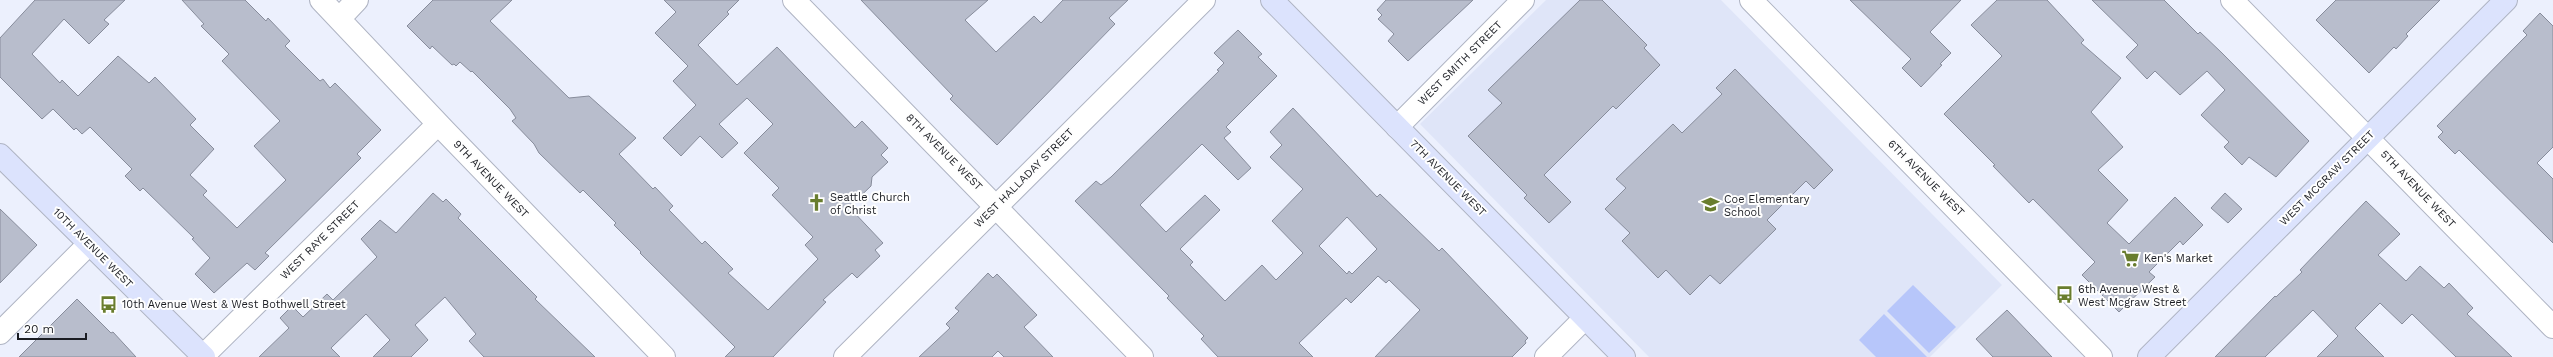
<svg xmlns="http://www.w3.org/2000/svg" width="2553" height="357" viewBox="0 0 2553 357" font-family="'Work Sans',sans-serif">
<rect width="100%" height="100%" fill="#ecf0fd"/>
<path fill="#dfe5f8" d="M1546,0H1721L2002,285L1930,357H1649L1420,124Z"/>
<path fill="#b7c6fa" d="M1913,285L1956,327L1929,353L1887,311Z
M1884,314L1927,357H1876L1859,340Z"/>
<path fill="#b8bdcc" stroke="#878c9b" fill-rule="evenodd" d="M35,0H125L104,20L109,24L89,44L64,19L32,54L60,83L62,80L78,96L118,56L149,83L155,77L196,119L190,125L214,149L190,175L207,191L203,195L237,228L286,180L254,146L280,121L222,61L229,54L201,26L204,24L182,0H245L266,21L268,18L290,41L285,46L320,81L323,79L330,88L335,83L381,130L357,154L361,158L265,253L269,256L255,270L247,263L214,293L195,274L210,258L192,239L194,238L143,188L140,191L125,176L132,169L90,127L82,134L76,128L74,130L53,109L42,119L0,77V38Z
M433,0H512L490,21L569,98L589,96L636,138L619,154L653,189L655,187L673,206L669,210L671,212L702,244L705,241L733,269L728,273L768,310L818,259L805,245L813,237L772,195L779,188L744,153L773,124L747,98L719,124L738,143L722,158L700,136L681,156L663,138L696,105L673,81L688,66L655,33L676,12L664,0H739L727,12L729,14L698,45L737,85L777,47L855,128L862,121L888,148L881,155L888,162L872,177L871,186L849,207L883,243L875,250L880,256L857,278L852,273L823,300L826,302L773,357H725L735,347L640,253L641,252L614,225L616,223L583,190L580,193L539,153L534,144L512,121L516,118L510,109L472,71L471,72L460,62L456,66L454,64L452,65L432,46L430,49L407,26Z
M861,0H988L965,20L996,52L1034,16L1041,23L1063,0H1128L1109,18L1115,24L997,145L950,99L953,96Z
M1386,0H1473L1408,61L1388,41L1394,34L1378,19L1382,15L1377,10Z
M1580,0H1602L1647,45L1644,48L1660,65L1616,109L1613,106L1544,175L1571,202L1549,223L1524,198L1527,195L1468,136L1502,103L1488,90Z
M1850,0H1961L1930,32L1951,53L1940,64L1942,65L1921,87L1902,68L1911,59Z
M1997,0H2047L2084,40L2081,43L2121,78L2091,112L2123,147L2098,170L2128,200L2107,223L2129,244L2175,197L2203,225L2183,245L2180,241L2149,272L2155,277L2119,312L2082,275L2095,262L2033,199L2029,203L1993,166L1995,165L1944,114L2002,56L1971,25Z
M2092,0H2164L2198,34L2200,32L2222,53L2309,141L2276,177L2249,157L2242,165L2224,147L2229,142L2201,115L2225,90L2207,71L2180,95L2155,71L2147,79L2126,57L2138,45Z
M2336,0H2440L2406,34L2408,36L2396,49L2394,47L2369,73L2316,20Z
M2540,13L2553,26V147L2537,163L2553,179V243L2459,150L2455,154L2438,137L2443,132L2437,126L2527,35L2523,31Z
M1238,30L1262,54L1258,57L1277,76L1226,127L1231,132L1224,138L1251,168L1238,180L1202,144L1140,205L1166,232L1205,195L1220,210L1180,249L1193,262L1190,265L1225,301L1262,265L1276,280L1303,253L1272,221L1303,189L1270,157L1282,145L1270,132L1293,108L1377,197L1380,194L1439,251L1442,248L1528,338L1525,341L1526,343L1512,357H1375L1420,310L1389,280L1386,283L1378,276L1351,303L1346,298L1299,343L1313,357H1218L1201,339L1204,336L1167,298L1169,296L1075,201L1096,181L1101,185L1111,177L1219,71L1217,70L1224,63L1214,53ZM1347,217L1377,249L1352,274L1349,271L1347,274L1319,246Z
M1735,69L1833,170L1814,189L1806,181L1767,220L1776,229L1720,284L1710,275L1690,295L1666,270L1658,278L1622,241L1630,233L1605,209L1626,188L1616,179L1673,124L1682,133L1722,94L1716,88Z
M433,193L443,202L446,199L461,214L458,218L537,297L535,299L595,357H484L469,341L476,334L445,297L415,325L428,340L411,357H373L390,340L366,314L331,348L340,357H259L289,328L280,318L292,306L303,317L327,294L333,300L377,257L361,239L380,220L396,233Z
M2225,193L2242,209L2228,223L2211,208Z
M2366,201L2400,234L2378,255L2406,281L2420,266L2444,288L2449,283L2473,308L2467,314L2512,357H2456L2412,314L2402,324L2380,303L2355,328L2384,357H2317L2338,336L2313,310L2265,357H2215L2275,296L2276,297L2302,272L2300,270Z
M0,209L37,245L0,283Z
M988,273L993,278L997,274L1037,315L1024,327L1053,357H1004L998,351L992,357H919L950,328L946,324L959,311L955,308Z
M77,299L111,333L113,332L136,357H19Z
M2007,310L2052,357H1993L1976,339Z"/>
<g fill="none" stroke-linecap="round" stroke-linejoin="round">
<defs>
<path id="street" d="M321,0L445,131L664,357
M794,0L1142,357
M1751,0L2101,357
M2232,0L2553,327
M340,18L357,0
M1397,127L1523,0
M0,333L89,244
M203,356L438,124
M845,357L1204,0
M1546,357L1585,318"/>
<path id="secondary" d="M1272,0L1624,357
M0,155L204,357
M2149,357L2506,0"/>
</defs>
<use href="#street" stroke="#afb4c3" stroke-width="24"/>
<use href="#secondary" stroke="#afb4c3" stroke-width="24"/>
<use href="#street" stroke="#fff" stroke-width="22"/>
<use href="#secondary" stroke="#dce3fd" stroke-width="22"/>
</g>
<defs>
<symbol id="church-bare" viewBox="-9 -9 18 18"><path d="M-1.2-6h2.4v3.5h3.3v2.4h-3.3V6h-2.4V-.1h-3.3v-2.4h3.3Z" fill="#697d2e" stroke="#fefefe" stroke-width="2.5" paint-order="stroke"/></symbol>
<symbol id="school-bare" viewBox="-9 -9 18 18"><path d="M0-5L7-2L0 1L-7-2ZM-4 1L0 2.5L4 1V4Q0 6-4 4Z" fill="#697d2e" stroke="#fefefe" stroke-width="2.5" paint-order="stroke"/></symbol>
<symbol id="supermarket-bare" viewBox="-9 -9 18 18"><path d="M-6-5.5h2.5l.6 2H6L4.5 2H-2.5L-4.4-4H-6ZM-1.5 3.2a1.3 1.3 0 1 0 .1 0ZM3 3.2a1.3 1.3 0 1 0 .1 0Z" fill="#697d2e" stroke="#fefefe" stroke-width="2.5" paint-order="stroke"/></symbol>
<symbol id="bus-bare" viewBox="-9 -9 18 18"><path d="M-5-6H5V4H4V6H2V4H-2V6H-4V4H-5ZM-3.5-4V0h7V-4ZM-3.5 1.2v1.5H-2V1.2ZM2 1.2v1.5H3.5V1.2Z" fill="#697d2e" stroke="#fefefe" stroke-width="2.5" paint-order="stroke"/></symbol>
</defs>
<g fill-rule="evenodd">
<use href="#church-bare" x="804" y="190" width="25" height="25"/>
<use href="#school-bare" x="1698" y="192" width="25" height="25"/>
<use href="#supermarket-bare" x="2118" y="246" width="25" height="25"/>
<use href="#bus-bare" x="2052" y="282" width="25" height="25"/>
<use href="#bus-bare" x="96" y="292" width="25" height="25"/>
</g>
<g text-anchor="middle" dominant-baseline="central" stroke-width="4" stroke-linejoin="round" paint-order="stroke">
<g font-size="11" fill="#1b1d23" stroke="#fefefe">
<text transform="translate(1460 63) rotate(-45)">WEST SMITH STREET</text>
<text transform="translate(944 152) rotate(45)">8TH AVENUE WEST</text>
<text transform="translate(1024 178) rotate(-45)">WEST HALLADAY STREET</text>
<text transform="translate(1448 178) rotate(45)">7TH AVENUE WEST</text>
<text transform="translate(1926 178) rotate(45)">6TH AVENUE WEST</text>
<text transform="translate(2327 178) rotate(-45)">WEST MCGRAW STREET</text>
<text transform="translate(491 179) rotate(46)">9TH AVENUE WEST</text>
<text transform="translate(2418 189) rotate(46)">5TH AVENUE WEST</text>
<text transform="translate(320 240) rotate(-45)">WEST RAYE STREET</text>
<text transform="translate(93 248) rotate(45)">10TH AVENUE WEST</text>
</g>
<g font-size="11" fill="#1b1d23" stroke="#fefefe" text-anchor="start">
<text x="830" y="197">Seattle Church<tspan x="830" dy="13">of Christ</tspan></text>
<text x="1724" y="199">Coe Elementary<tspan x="1724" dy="13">School</tspan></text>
<text x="2144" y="258">Ken's Market</text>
<text x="2078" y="289">6th Avenue West &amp;<tspan x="2078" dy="13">West Mcgraw Street</tspan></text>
<text x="122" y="304">10th Avenue West &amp; West Bothwell Street</text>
</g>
</g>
<path d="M18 333v6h68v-6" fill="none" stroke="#1b1d23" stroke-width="2"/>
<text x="24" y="333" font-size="12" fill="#1b1d23" stroke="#fefefe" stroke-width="3" paint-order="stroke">20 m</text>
</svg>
